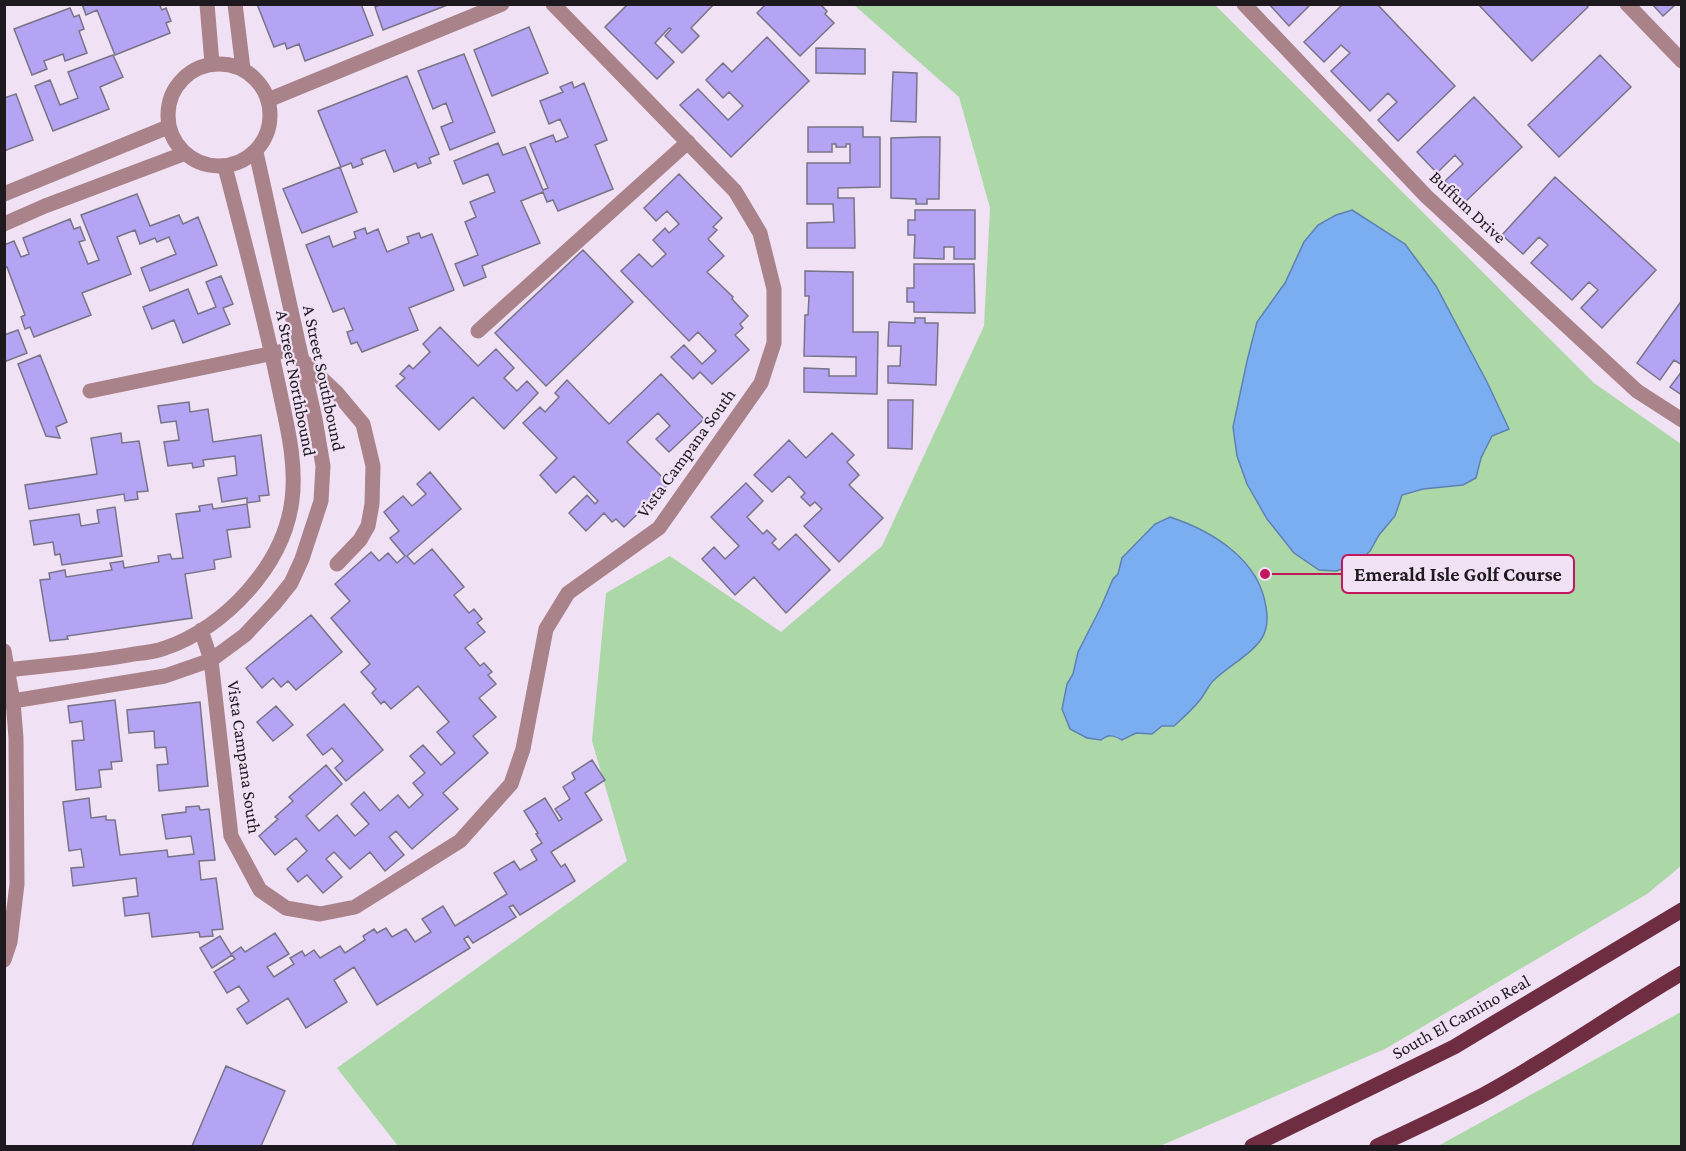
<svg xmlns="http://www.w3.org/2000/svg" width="1686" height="1151" viewBox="0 0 1686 1151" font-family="'Crimson Pro',serif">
<rect width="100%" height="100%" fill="#f0e1f4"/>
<path fill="#acd8a8" d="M854,5H1215L1594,383L1681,444V866L1647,894L1385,1049L1160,1146H398L337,1068L627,861L592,741L606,593L670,556L781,632L882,546L984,326L990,208L959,97Z
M1681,1012V1146H1438Z"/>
<path fill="#7baef1" stroke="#5f81b2" stroke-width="1.5" d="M1352,210L1405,244L1436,286L1487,382L1509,429L1492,436L1481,458L1476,478L1463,485L1423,489L1402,495L1395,516L1379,535L1370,551L1355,565L1336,571L1319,570L1294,553L1267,519L1247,484L1237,456L1233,427L1247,361L1257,322L1285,283L1304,242L1318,225L1336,215Z
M1170,517C1212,531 1259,559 1266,607C1268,618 1268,628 1262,638C1252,654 1227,667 1213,681C1208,686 1205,694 1200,700C1192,710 1183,718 1174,726H1162L1152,734L1136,733L1122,740C1113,735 1109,734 1101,740L1087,738L1070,729L1062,709L1067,684L1073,674L1078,652L1101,607L1113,579L1118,574L1122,558L1155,524Z"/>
<path fill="#b5a4f3" stroke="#777487" stroke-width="1.5" d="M82,4H159L162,10L166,8L171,21L166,23L170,33L115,55L97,10L86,15Z
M257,4H361L373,35L305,61L299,44L287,49L285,43L274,47Z
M382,4H450L383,30L375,7Z
M628,4H714L691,28L699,36L682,53L665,36L671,29L669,28L655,43L674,62L657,79L605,27Z
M766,4H820L827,11L825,14L834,23L800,56L757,13Z
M1269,4H1311L1289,26Z
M1343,4H1377L1455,86L1398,141L1378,120L1397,102L1388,93L1370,111L1331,71L1350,53L1341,45L1324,62L1304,42Z
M1478,4H1586L1588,7L1532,61Z
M1652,4H1676L1663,16Z
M70,8L74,17L79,15L84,29L79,31L87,53L65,61L63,54L44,61L47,69L32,75L14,29Z
M529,27L548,73L492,96L474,50Z
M767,37L809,81L731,157L680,105L698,89L728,120L743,106L729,92L723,98L706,80L723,63L732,72Z
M816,48L865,49V74L816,73Z
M464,54L495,132L450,150L441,127L453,122L446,103L433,109L418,71Z
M113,55L123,77L100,87L109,109L53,131L35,86L50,80L60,105L78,98L68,72Z
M1600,55L1631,87L1559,157L1528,125Z
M893,72L917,73L916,122L891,121Z
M407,76L439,154L429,158L431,163L418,168L416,163L394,172L385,150L361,159L363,164L353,168L351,163L341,167L318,111Z
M572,82L574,88L584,83L607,140L595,145L613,189L558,211L553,200L547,202L543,192L521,201L540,243L482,266L486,277L464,286L455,264L478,255L465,222L476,217L470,202L495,192L488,174L463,184L454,161L498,143L503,155L525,147L543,190L548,188L530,144L553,135L556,142L568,137L560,119L549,124L540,101L563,92L560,87Z
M16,94L33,140L4,151V98Z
M1474,97L1522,147L1465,202L1445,181L1463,164L1455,155L1437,173L1417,152Z
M808,127H863V137H880V187L838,188V198H854L855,248H807V223L834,222L833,204H807V163H850V144H846V147H836V144H832V152H808Z
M922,137H940L939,199H927V204H916V199L891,198V138Z
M340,167L357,212L302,233L283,189Z
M679,174L722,218L713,227L717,230L708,239L724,256L707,272L733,297L732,299L748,316L740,324L743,328L735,335L749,350L712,384L700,372L693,379L671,357L684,345L702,364L716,351L698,332L689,341L621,271L639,254L652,267L666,254L653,240L665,228L669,233L679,224L667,211L656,221L644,208Z
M1555,177L1656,270L1602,328L1581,308L1598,290L1589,282L1572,300L1531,263L1548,245L1539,237L1523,254L1502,235Z
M137,194L150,226L179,215L183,224L198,217L217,265L150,291L141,268L176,254L169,237L157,242L155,238L140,244L135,230L117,237L131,274L82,293L91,315L34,337L30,327L25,329L21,317L25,315L7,267L4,268V245L14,241L21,257L29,254L23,238L70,219L74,229L80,227L85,240L79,242L88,264L99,260L81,215Z
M915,210H975V259H954V247H944V259L914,258L915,235H908V220H915Z
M365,228L367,234L378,229L387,252L409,243L407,237L419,233L421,238L432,234L454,290L409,308L418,330L362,352L357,342L351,344L347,332L353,330L344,308L333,312L306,245L329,236L333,247L356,238L354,232Z
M583,250L633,302L546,386L495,333Z
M914,264H974L975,313L914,312V302H907V288H914Z
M805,271L853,272V332H878L877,394L804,392V368L829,369V376H856V357L804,356L805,315H808L809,296H805Z
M221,276L233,304L223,308L230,324L183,343L174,320L152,329L143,307L188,289L198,314L216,307L206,282Z
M1682,300V365L1674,360L1660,380L1637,363Z
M915,318H925V323H938L936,385L888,383V366H900L901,346H888L889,322L915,323Z
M440,327L478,366L496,349L514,368L504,378L517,391L527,381L538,393L504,429L473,397L439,430L396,386L405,378L400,374L409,365L413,369L430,352L423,344Z
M18,330L27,353L4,362V335Z
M40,355L67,422L56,427L60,438L46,436L18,364Z
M1682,371V395L1670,387Z
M661,374L704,419L669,452L656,439L670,426L658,413L627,442L669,484L624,527L616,519L612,522L604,513L586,531L569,513L587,495L595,504L598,501L574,476L556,493L540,475L557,458L523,423L540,407L545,412L559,397L555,393L567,380L609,424Z
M888,400H913L912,449L888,448Z
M189,402L190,412L208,409L213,442L261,435L269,495L259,496L260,501L247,503V498L222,502L218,478L237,475L235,456L203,460L204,466L193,468L192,463L168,466L164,442L179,440L176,421L161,423L158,406Z
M121,433L122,443L139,441L148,491L137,492L138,499L125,501L124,494L29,509L25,485L97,474L91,438Z
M832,433L854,455L847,462L859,475L849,485L883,518L839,562L804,526L822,509L815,502L810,506L801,497L805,493L789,476L772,492L754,475L789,440L806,458Z
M430,472L461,509L407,556L414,564L432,549L464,587L454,595L469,613L474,609L482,619L477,623L485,632L465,648L480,666L484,663L492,672L488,675L496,684L479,698L496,717L473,736L488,753L443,793L458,809L412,849L396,831L389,837L404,855L385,871L370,852L350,869L334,852L326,859L342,877L323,893L307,875L298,882L287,869L307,851L296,838L275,855L259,836L278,819L275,817L293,801L289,797L326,765L342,784L306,816L319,831L337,815L355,836L369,824L351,804L364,792L380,811L398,795L409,808L423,795L413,783L425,773L410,756L423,745L441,765L455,753L437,732L449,722L418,686L391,709L384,701L381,704L372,693L376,689L361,672L370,664L331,618L350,601L335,584L371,552L379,561L388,553L397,563L405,556L390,538L399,531L384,512L403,496L412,506L426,494L417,484Z
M746,483L763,501L747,517L763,534L767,530L776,539L772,543L779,550L796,534L830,570L786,613L754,577L735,595L702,559L714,547L725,559L739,546L711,517Z
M212,504L213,509L247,504L250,527L227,530L231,557L214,560L215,569L185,574L192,618L67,636L68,639L50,641L40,580L50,579L49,573L65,570L66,577L112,570L110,563L123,561L124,568L159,562L158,556L170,554L172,559L183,558L176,514L200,511L199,506Z
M115,507L122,556L62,565L60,554L55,555L53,542L34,545L30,521L79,514L81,526L99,523L97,510Z
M311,615L342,652L296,690L288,681L281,687L273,678L262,688L246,668Z
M115,700L122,761L111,762L112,769L99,770L101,787L76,790L72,741L84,740L82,721L70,723L68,706Z
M200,702L208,786L159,791L157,765L168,764L166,747L155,748L154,731L129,733L127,710Z
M344,704L383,750L346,781L335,768L343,761L332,748L323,755L307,735Z
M276,706L293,725L273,741L257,722Z
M592,760L605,780L585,793L602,820L551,852L561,867L565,864L575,881L520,915L513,905L509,907L516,917L473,943L468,936L464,939L470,948L377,1005L354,967L334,980L347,1002L306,1028L288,998L247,1024L237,1009L249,1001L239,986L227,993L214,972L235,959L232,955L212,968L200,948L220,936L231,954L241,947L245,952L275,933L289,954L267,967L274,977L294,964L290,958L302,951L305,956L314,950L320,958L340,946L345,953L365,940L363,936L374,929L377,933L386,928L392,937L406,929L415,942L431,932L422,919L443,906L455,926L507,894L494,873L514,861L520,870L537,860L531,850L542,843L536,834L538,833L524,811L545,798L559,821L562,819L555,809L570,799L563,787L575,779L572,773Z
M89,798L91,818L106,816V820H115L120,855L167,850L168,857L194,854L191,836L166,839L162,815L186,812V807L199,806L200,810L209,809L215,860L199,861L201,880L216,878L223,929L212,930L213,936L200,937L199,932L152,937L149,913L125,916L123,898L138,896L136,878L73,886L71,868L84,867L81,849L69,851L63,802Z
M226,1066L285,1091L261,1146H192Z"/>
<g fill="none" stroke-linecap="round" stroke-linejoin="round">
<path stroke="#aa828a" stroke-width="15" d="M268,100L502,4
M478,331L688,142
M301,359L337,393L363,424L373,466L372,504L368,526L360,540L337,564"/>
<path stroke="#aa828a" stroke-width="15" d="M207,4L212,63
M235,4L243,69
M1244,4L1426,196L1637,391L1682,420
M1627,4L1682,61
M168 115a51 51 0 1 1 102 0a51 51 0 1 1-102 0Z
M4,194L168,127
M4,224L45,206L183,154
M90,391L298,348
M201,630L211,660L231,836L260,890L286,908L320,914L355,907L460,841L511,784L523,749L546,629L568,593L659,528L761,383L774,343V289L760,233L735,191L553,4
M7,670C49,665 92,662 134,654C144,653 155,652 165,648C225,628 284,565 292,500C297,461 286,422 278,383C263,311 244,239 225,167
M13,701L165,676L211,660L245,635L275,603L291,583L302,559L321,501L323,466L315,419L256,152"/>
<path stroke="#aa828a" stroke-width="15" d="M4,651L13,701L16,738L17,884L10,942L4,960"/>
<path stroke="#6f2d41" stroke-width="15" d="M1252,1146L1454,1047L1682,910
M1377,1146C1412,1130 1447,1113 1481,1096C1550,1059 1614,1013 1682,973"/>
</g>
<g text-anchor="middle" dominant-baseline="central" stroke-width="4.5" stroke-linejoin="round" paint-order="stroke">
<g font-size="18" fill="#1e191f" stroke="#f0e1f4">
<text transform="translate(1468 207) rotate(43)">Buffum Drive</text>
<text transform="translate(324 378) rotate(78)">A Street Southbound</text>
<text transform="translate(296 383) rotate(79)">A Street Northbound</text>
<text transform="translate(686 453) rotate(-54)">Vista Campana South</text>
<text transform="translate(244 757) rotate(82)">Vista Campana South</text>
<text transform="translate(1461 1017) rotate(-29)">South El Camino Real</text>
</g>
</g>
<path fill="none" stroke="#c2185b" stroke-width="2" d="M1265 574L1342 574"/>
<circle fill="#c2185b" stroke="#f0e1f4" stroke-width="2" cx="1265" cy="574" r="6"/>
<rect fill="#f0e1f4" stroke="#c2185b" stroke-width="2" x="1342" y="555" width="232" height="38" rx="6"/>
<g font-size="20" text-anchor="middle" font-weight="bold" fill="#1e191f">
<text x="1458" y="581">Emerald Isle Golf Course</text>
</g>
<rect width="1686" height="1151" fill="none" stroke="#1e191f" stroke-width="12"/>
</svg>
